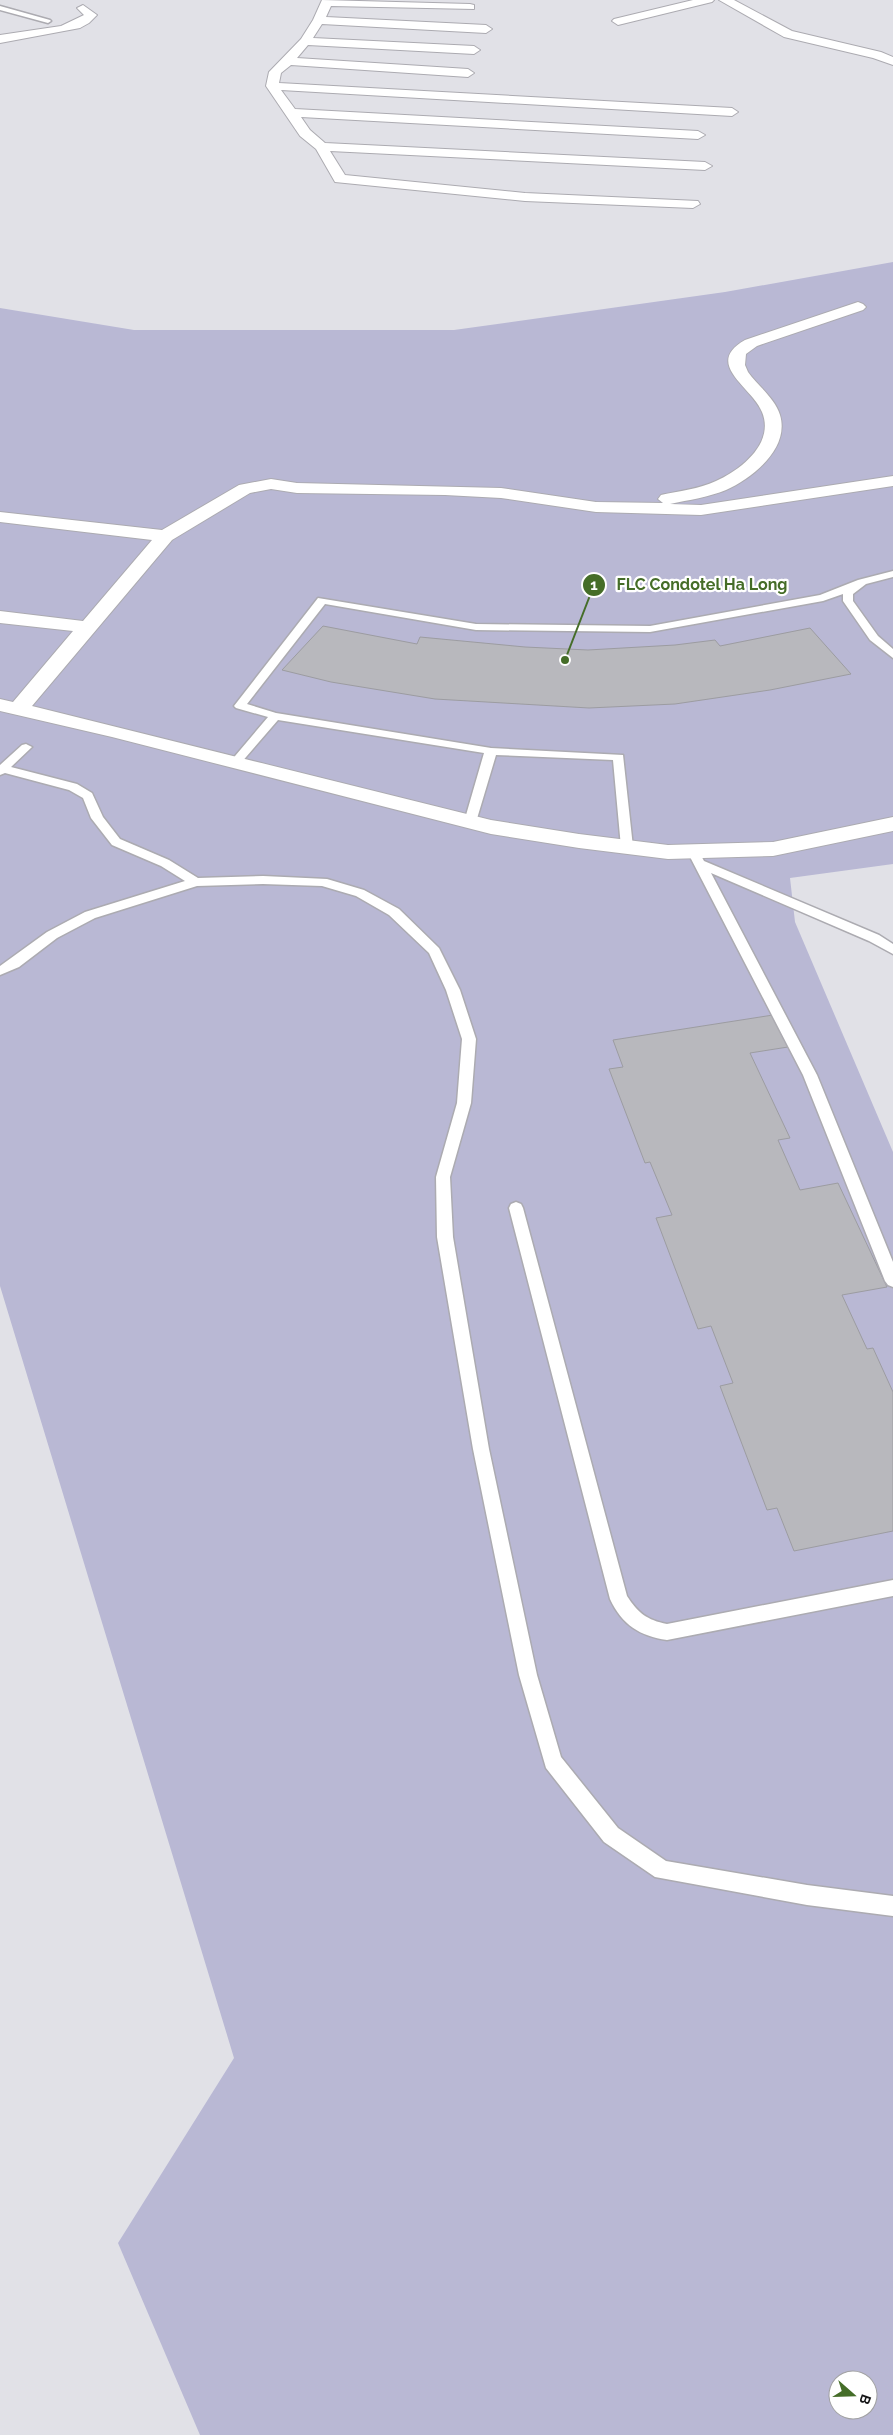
<svg xmlns="http://www.w3.org/2000/svg" width="893" height="2435" viewBox="0 0 893 2435" font-family="Raleway,sans-serif">
<rect width="100%" height="100%" fill="#e1e1e7"/>
<path fill="#b9b8d4" fill-rule="evenodd" d="M893,262V864L790,878L795,922L893,1152V2435H200L118,2243L234,2058L0,1286V308L134,330H454L725,292ZM838,2380H868V2410H838Z"/>
<path fill="#b8b8bd" stroke="#9c9ca1" d="M323,626L417,644L420,637L525,647L588,650L675,645L715,640L720,646L810,628L851,674L770,690L675,704L589,708L435,699L331,682L282,670Z
M773,1015L788,1047L750,1053L790,1138L778,1140L800,1190L838,1183L887,1287L842,1295L867,1349L873,1348L893,1392V1531L794,1551L777,1508L767,1510L720,1386L733,1383L711,1326L698,1329L656,1218L672,1215L650,1162L645,1163L609,1069L623,1067L613,1040Z"/>
<g fill="none" stroke-linecap="round" stroke-linejoin="round">
<defs>
<path id="lane" d="M0,6L50,20L51,21L48,23L0,10Z
M893,571V577L866,584L853,594V601L878,636L893,649V658L870,640L843,601V594L823,601L650,632L476,630L325,604L247,704L276,713L491,748L623,755L633,847L631,850L627,851L621,847L613,760L496,755L476,822L470,826L464,822L484,753L278,720L240,764H232L230,762L268,717L236,708L234,706L318,598L476,624L650,626L820,595L858,580Z
M26,744L32,747L11,767L77,784L92,793L103,817L120,839L169,860L198,878L263,876L327,879L364,890L399,909L439,948L460,990L476,1039L471,1103L450,1177L453,1237L489,1449L537,1675L561,1757L618,1828L666,1861L807,1885L893,1896V1916L807,1905L655,1877L604,1842L546,1768L519,1675L473,1449L437,1237L436,1177L457,1103L462,1039L446,990L429,953L389,915L356,896L322,886L263,884L197,886L95,918L57,938L19,967L0,975V966L47,932L85,912L185,881L161,866L112,845L91,818L83,798L69,790L5,773L0,775V765L22,745Z
M694,849L698,850L704,861L879,935L893,944V954L869,941L711,873L817,1075L893,1262V1287L888,1285L885,1281L803,1075L688,853Z
M516,1202L521,1204L523,1208L627,1596C638,1613 647,1620 667,1624L893,1580V1596L667,1640C640,1636 622,1625 610,1599L509,1208L511,1204Z"/>
<path id="street" d="M322,0L470,4L474,5V9L331,6L326,17L486,25L492,29L486,33L322,24L313,38L474,46L480,50L474,54L308,45L297,58L468,69L474,73L468,77L291,65L281,73L279,83L732,108L738,112L732,116L281,90L295,109L698,131L705,135L698,139L301,117L310,130L325,143L705,162L712,166L705,170L330,151L345,175L525,193L698,201L700,204L693,208L525,201L335,182L316,149L300,136L266,86L269,72L301,39L313,20Z
M693,0H714L712,2L618,25L612,21L614,19Z
M719,0H734L792,31L881,52L893,57V65L873,58L784,37Z
M83,5L97,15L89,23L80,28L0,43V35L61,26L84,15L77,8Z
M858,302L863,304L866,307L863,310L757,346L746,354L745,365L748,372C758,386 775,398 780,415C790,448 753,478 726,490C709,497 689,500 670,504L701,505L893,476V486L701,515L596,512L501,498L445,495L297,493L271,489L250,493L172,540L32,706L491,820L579,834L668,845L773,842L893,817V831L773,856L668,859L579,848L491,834L112,737L0,711V699L13,702L73,631L0,623V611L83,621L152,540L0,522V512L162,530L239,485L271,479L297,483L501,488L596,502L663,503L658,499L661,495C679,491 699,489 716,481C741,470 775,443 762,412C752,387 703,364 745,340Z"/>
</defs>
<use href="#lane" stroke="#acabb1" stroke-width="3"/>
<use href="#street" stroke="#acabb1" stroke-width="2"/>
<use href="#lane" fill="#fff" fill-rule="evenodd"/>
<use href="#street" fill="#fff" fill-rule="evenodd"/>
</g>
<path fill="none" stroke="#456d28" stroke-width="2" d="M565 660L594 585"/>
<g fill="#456d28" stroke="#fff" stroke-width="2">
<circle cx="565" cy="660" r="5"/>
<circle cx="594" cy="585" r="12"/>
</g>
<g font-size="15" text-anchor="middle" font-weight="bold" fill="#fff">
<text x="594" y="590">1</text>
</g>
<g font-size="16" text-anchor="middle" font-weight="bold" fill="#456d28" stroke="#fff" stroke-width="4.5" stroke-linejoin="round" paint-order="stroke">
<text x="702" y="590">FLC Condotel Ha Long</text>
</g>
<g transform="translate(853 2395) rotate(110)"><circle r="24" fill="#ffffff" stroke="#a1a1a2"/>
<path d="M0-4L9 19L0 12L-9 19Z" fill="#456d28"/>
<text y="-8" font-size="14" font-weight="bold" text-anchor="middle" fill="#151517">B</text>
</g>
</svg>
